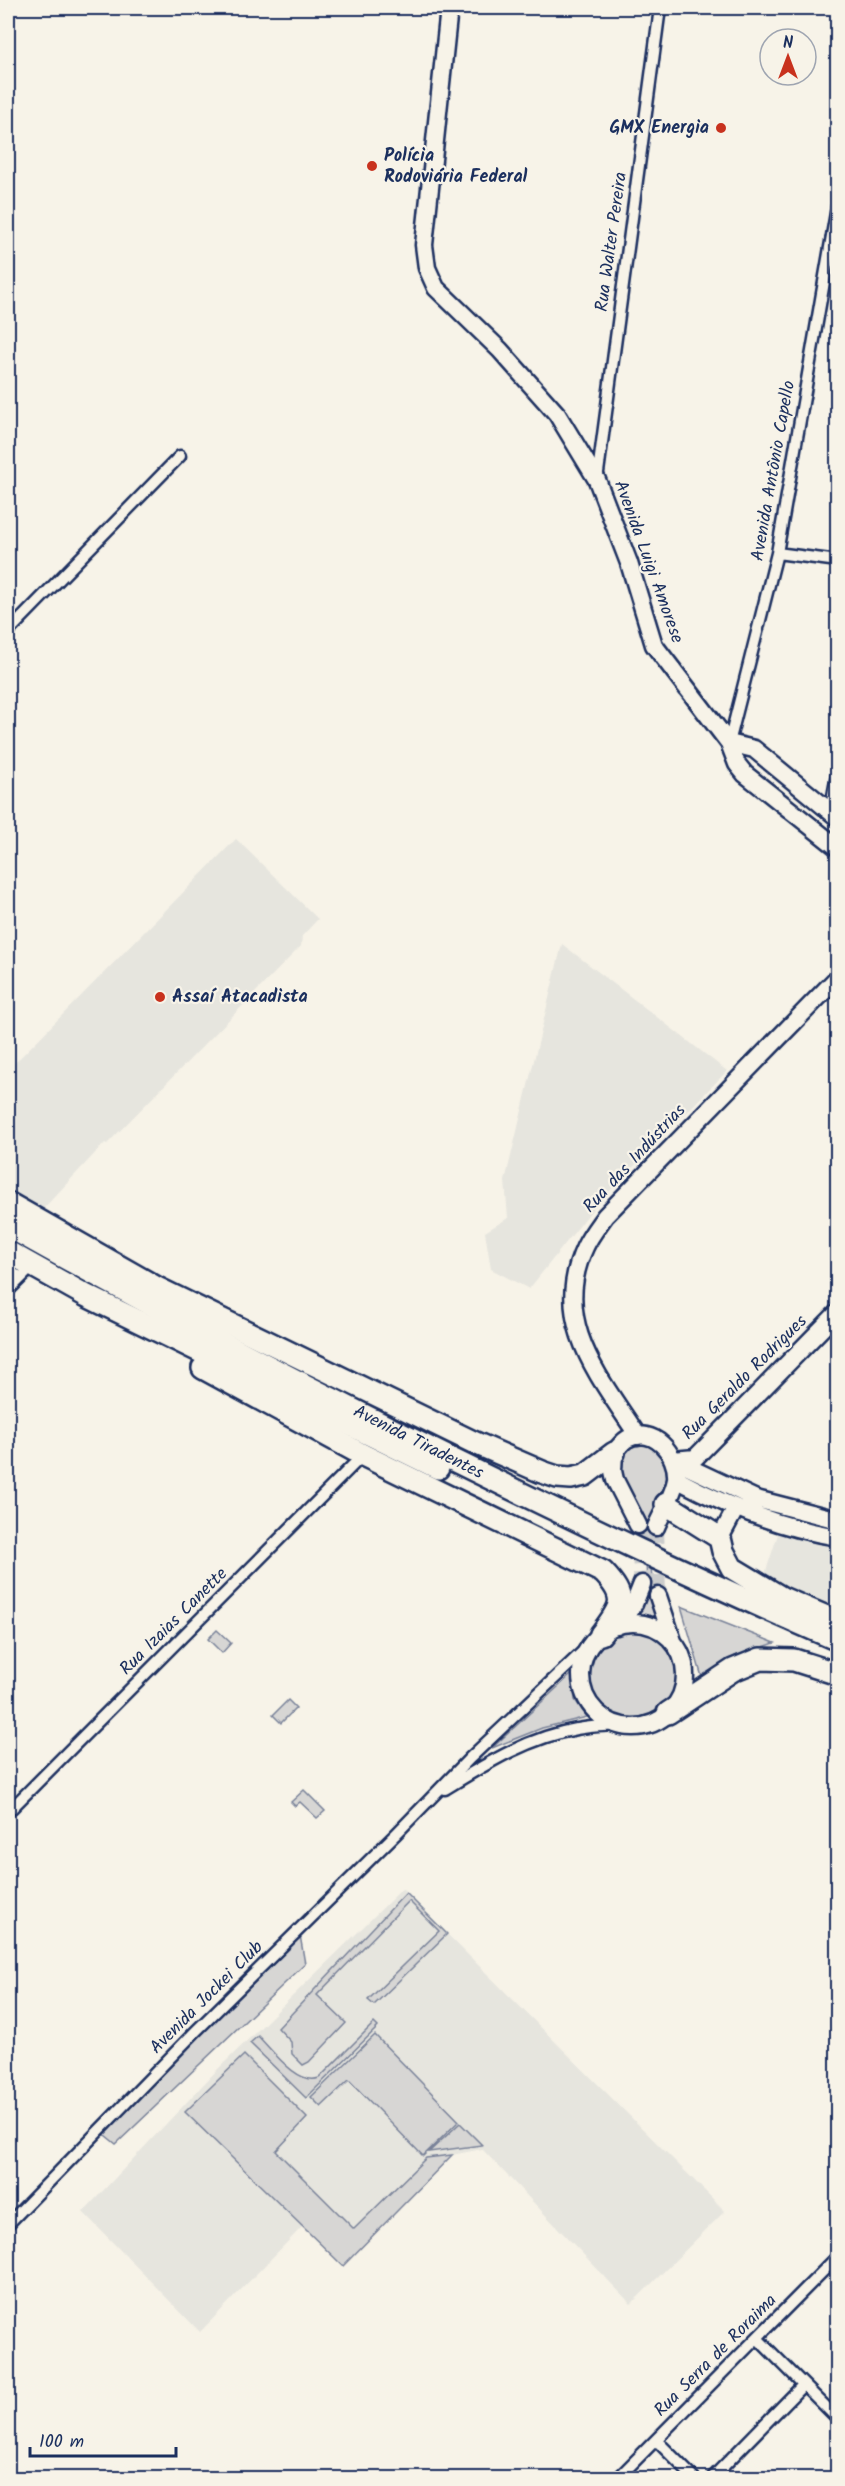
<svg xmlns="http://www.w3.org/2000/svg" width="845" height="2486" viewBox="0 0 845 2486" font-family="Kalam,sans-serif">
<rect width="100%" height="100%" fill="#f7f3e8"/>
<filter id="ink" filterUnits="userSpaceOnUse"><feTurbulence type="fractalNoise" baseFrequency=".0167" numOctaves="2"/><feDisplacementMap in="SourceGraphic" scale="12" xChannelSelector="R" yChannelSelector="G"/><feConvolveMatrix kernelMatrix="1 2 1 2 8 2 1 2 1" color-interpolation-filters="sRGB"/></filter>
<g filter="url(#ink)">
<path fill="#e6e5de" d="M236,839L318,919L302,936L301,946L107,1144L105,1143L99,1149L43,1209H36L23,1202L8,1188V1070Z
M562,944L727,1071L596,1205L529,1289L491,1269L485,1232L508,1218L505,1181Z
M778,1534L837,1547V1612L763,1580Z
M402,1889L725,2211L631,2304L482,2149L452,2155L343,2266L302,2227L200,2332L83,2212L217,2070Z"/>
<path fill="#d7d6d4" stroke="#798299" stroke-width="1.5" d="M648,1444L656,1447L668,1468L665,1492L649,1524L653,1603L657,1620L634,1613C638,1605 644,1596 646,1588C648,1580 644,1527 642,1519C635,1494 593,1447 648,1444Z
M681,1606L775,1643L735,1656L702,1677Z
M589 1674a44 44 0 1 1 88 0a44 44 0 1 1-88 0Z
M217,1630L231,1643L222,1653L208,1639Z
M572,1674L575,1700L587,1717L542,1728L492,1748Z
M288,1700L296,1708L281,1723L273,1715Z
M304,1790L325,1811L317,1818L300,1802L295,1806L291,1802Z
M406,1893L447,1934L374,2005L368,2000L439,1931L409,1901L317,1995L346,2023L309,2062L303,2065L292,2054L291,2042L278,2028Z
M300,1935L305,1964L116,2144L100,2131Z
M374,2023L378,2027L306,2098L250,2043L258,2036C272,2050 298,2086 319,2078Z
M375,2035L459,2121L423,2156L349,2080L321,2107L311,2097Z
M244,2055L307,2118L276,2151L354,2229L426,2158L452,2155L343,2266L185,2112Z
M460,2123L482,2145L429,2152Z"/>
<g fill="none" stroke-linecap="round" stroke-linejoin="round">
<path stroke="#cbcccc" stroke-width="16" stroke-dasharray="16 8" stroke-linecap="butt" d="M638,1525L642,1584
M656,1527L658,1596"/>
<defs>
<path id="street" d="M597,480L660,8
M777,553L838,561
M8,632L180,456
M729,743L777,553L838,201
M830,813L838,769
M8,1272L21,1277
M8,1291L33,1266
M445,1789C486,1764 529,1737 577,1729C590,1726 605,1726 619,1725
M8,1812L363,1455
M8,2224L195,2032L396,1834L470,1758L592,1643
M757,2338L838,2419
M656,2440L694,2478
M618,2478L838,2256
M712,2478L803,2385"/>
<path id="secondary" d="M449,8L424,245L427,268L436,288L500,350L557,414L597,480L629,563L654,645L729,743L737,764L745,774L838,848
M729,743L754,749L838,818
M638,1436C600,1377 550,1321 585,1247C590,1236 598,1226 605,1216L838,977
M673,1460L695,1458L838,1312
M673,1460L756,1499L838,1520
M676,1479C726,1506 781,1528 838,1537
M638,1525L615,1480L613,1471L614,1453C617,1449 622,1442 627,1439C653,1425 678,1454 676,1479C674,1494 662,1513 656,1527
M720,1538L736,1508
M658,1596L673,1641
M581 1675a52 52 0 1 1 104 0a52 52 0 1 1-104 0Z
M617,1626L634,1604L642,1584"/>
<g id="highway">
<path d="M8,1203L159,1289L473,1442L542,1472L557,1477L571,1478L585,1475L614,1453"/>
<path id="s1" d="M8,1226C151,1307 297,1382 445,1456C575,1520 705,1583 838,1640"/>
<path d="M8,1252L85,1295L438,1468"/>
<path d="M203,1368L363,1455L603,1572C629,1599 621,1607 601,1634"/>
<path d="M666,1504L720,1538L723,1551L732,1568L782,1598L838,1622"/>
<path d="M668,1713L733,1670L760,1659L794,1660L838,1674"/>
</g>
</defs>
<use href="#street" stroke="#1b2f5e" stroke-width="15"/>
<use href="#secondary" stroke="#1b2f5e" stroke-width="21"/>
<use href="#highway" stroke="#1b2f5e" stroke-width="26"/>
<use href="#street" stroke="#f7f3e8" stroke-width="10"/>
<use href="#secondary" stroke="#f7f3e8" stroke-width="16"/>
<use href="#highway" stroke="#f7f3e8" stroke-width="21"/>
</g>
</g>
<g fill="#c8321e" stroke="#f7f3e8" stroke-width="2">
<circle cx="721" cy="128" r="6"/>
<circle cx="372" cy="166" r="6"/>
<circle cx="160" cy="997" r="6"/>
</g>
<g text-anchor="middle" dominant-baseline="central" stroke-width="4.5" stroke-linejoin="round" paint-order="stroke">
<g font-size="18" font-weight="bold" fill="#1b2f5e" stroke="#f7f3e8" text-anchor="start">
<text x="709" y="128" text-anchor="end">GMX Energia</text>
<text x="384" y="156">Polícia<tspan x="384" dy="21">Rodoviária Federal</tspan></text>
<text x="172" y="997">Assaí Atacadista</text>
</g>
<g font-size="18" fill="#1b2f5e" stroke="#f7f3e8">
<text transform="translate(612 242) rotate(-82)">Rua Walter Pereira</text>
<text transform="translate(774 471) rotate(-80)">Avenida Antônio Capello</text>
<text transform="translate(648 562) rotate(70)">Avenida Luigi Amorese</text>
<text transform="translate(635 1159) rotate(-47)">Rua das Indústrias</text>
<text transform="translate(745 1378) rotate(-45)">Rua Geraldo Rodrigues</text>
<text stroke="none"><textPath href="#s1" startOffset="464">Avenida Tiradentes</textPath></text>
<text transform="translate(174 1622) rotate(-45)">Rua Izaias Canette</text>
<text transform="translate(207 1998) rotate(-45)">Avenida Jockei Club</text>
<text transform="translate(716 2356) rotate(-45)">Rua Serra de Roraima</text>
</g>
</g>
<rect width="845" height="2486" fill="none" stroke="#f7f3e8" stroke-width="30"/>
<rect x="15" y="15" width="815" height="2456" fill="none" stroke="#1b2f5e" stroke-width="2" filter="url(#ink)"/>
<g transform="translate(788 57)"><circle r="28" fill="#f7f3e8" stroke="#9fa5b1" stroke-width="1.5"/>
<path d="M0-4.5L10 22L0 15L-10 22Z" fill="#c8321e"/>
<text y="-9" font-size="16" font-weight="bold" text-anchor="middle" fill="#1b2f5e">N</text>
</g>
<path d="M30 2447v9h146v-9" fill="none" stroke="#1b2f5e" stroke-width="3"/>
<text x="39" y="2447" font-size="18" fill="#1b2f5e" stroke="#f7f3e8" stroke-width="4.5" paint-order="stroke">100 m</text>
</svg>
